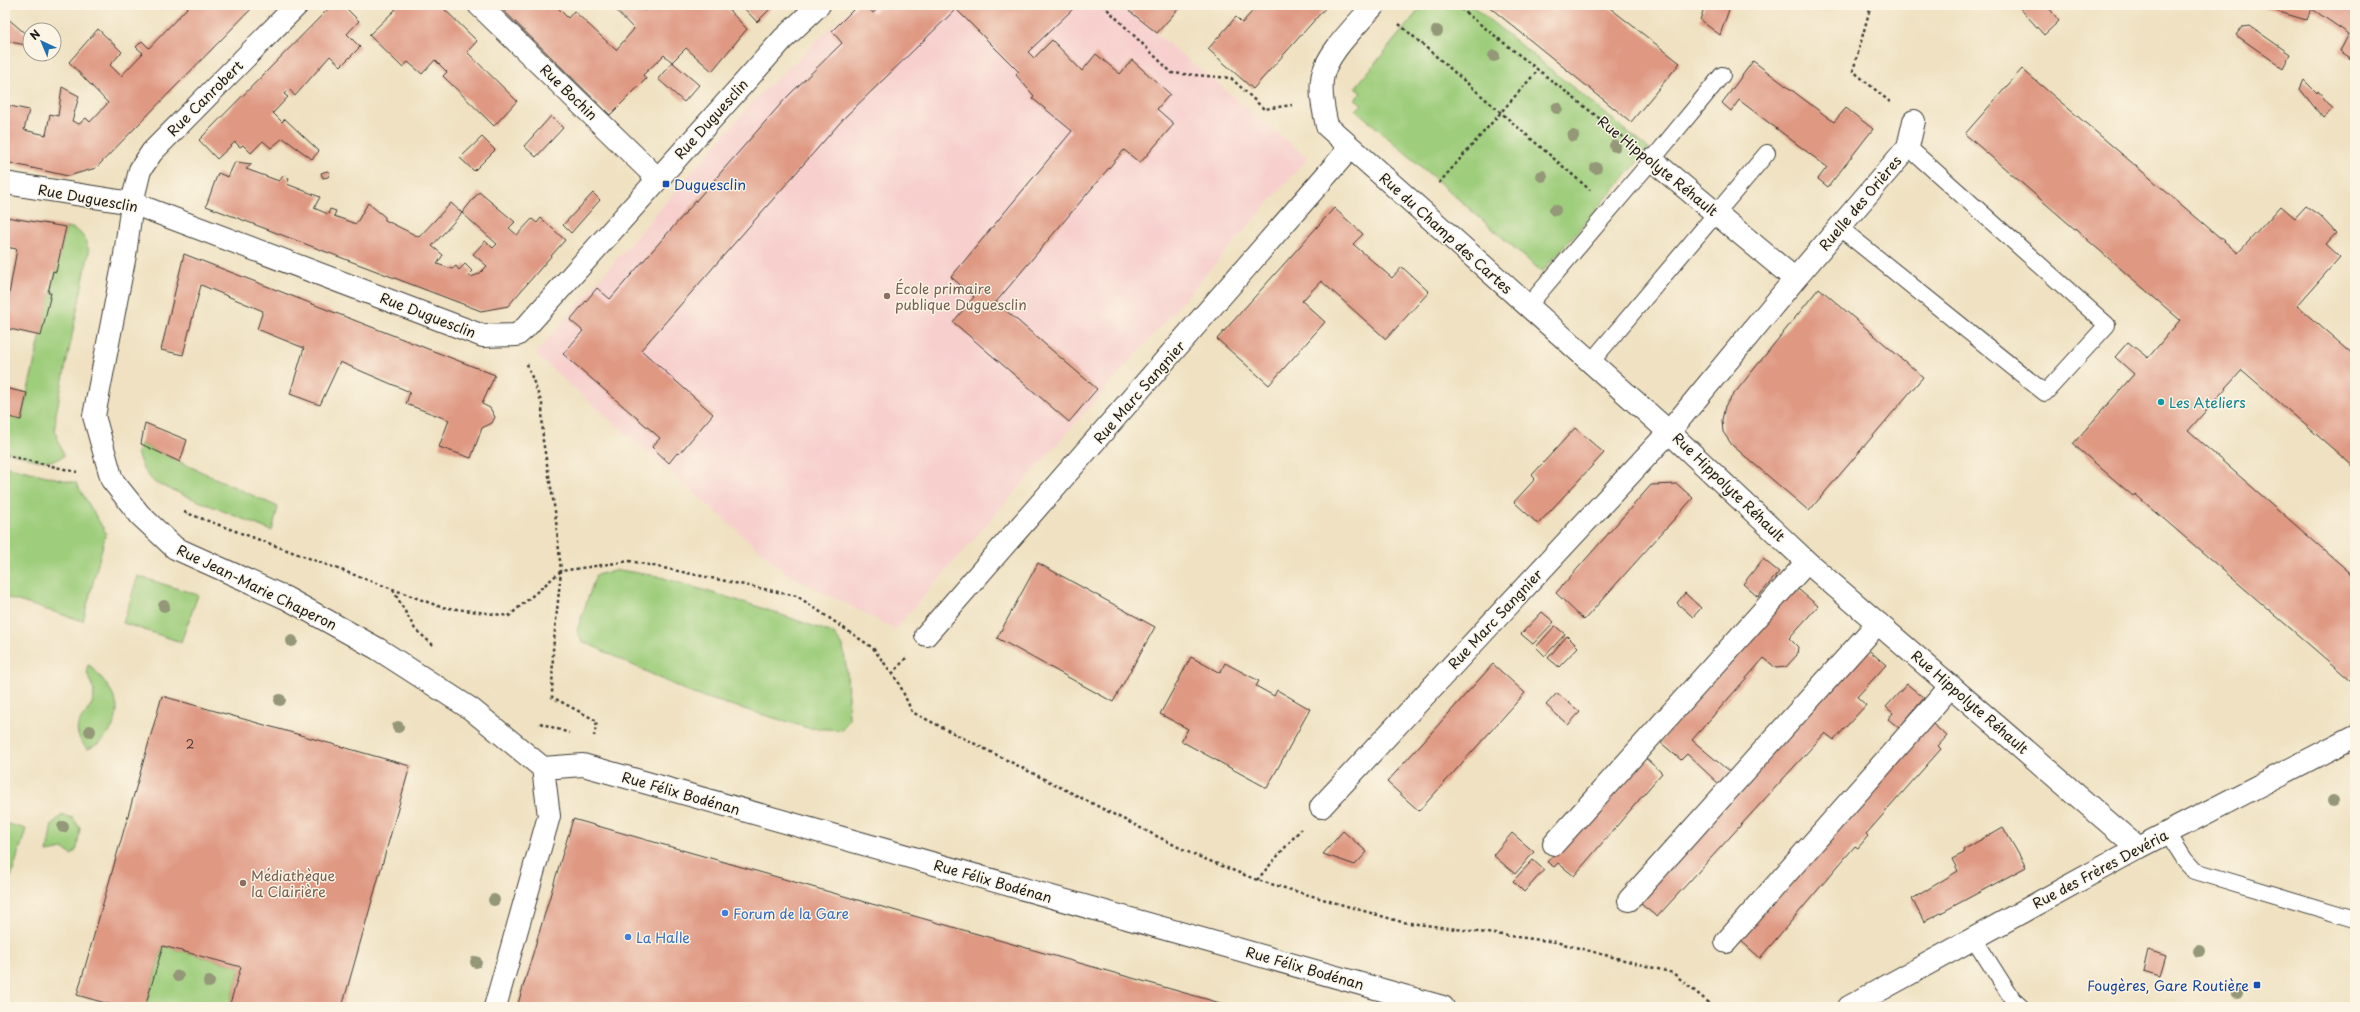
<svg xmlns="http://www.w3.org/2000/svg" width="2360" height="1012" viewBox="0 0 2360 1012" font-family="'Playpen Sans',sans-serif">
<rect width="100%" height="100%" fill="#fcf5e5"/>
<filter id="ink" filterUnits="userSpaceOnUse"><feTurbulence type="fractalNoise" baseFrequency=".025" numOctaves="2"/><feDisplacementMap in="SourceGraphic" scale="8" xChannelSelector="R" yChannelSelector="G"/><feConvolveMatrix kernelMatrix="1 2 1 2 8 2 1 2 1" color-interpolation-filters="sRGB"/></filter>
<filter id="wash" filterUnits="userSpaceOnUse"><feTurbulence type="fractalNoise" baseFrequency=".012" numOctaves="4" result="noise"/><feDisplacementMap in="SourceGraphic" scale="16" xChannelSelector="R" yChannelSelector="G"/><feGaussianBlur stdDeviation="0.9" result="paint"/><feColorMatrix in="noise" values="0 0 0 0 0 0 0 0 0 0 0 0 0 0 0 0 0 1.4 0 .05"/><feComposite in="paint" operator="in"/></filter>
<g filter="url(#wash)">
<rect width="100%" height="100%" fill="#efe1c1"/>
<path fill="#f7d0ce" d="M855,5H1121L1308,158L895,629L787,574L535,354L756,98Z"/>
<path fill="#9ecd7b" stroke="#5d744c" d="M1423,5H1471L1649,149L1542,272L1356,110L1362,104L1355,99L1361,93L1355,88Z
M66,227C81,228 86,239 89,252L56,414L55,431L64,456C48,468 22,455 5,451V416L21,420Z
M141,444L278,507L272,531L155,483L144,471L137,453Z
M5,466L76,483L106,533L83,621L5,597Z
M619,570L657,576L756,606L833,633L843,646L847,673L849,719L842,730L808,728L693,694L582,641L577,630L596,575Z
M138,576L198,595L181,642L123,623Z
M88,665C92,666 95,671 99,675C107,684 117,697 117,710C117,727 102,745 87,749C62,720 93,718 94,694C94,684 84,675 88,665Z
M62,815L73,818L80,828L77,849L72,855L63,849L47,852L52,824Z
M5,823L26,829L11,877L5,876Z
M163,946L241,967L229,1007H145Z"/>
<g id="blocks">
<path fill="#df9983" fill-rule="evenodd" d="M186,5H255L96,168L68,176L5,162V105L29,110L24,130L46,135L50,114L58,116L62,87L79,96L72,121L79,124L86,118L90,122L108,103L69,62L98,29L122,52L110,65L121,76L143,53L136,47L142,41L149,48L188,7Z
M332,5H343L359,21L347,34L360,47L341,66L330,56L295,96L289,89L284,94L288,97L273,113L282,122L285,119L319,151L312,159L283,138L271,148L263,141L251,153L243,145L240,147L235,142L217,159L199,140Z
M392,5H440L477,41L467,52L517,101L494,126L443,76L447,72L435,60L422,74L408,62L402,67L369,35L396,9Z
M498,5H555L568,18L574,11L616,50L634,29L611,5H638L645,11L650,5H724L747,29L712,71L686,48L672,62L664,55L643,75L646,79L610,115Z
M741,5H774L757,22Z
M858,5H866L873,13L882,5H1069L1073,9L1028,52L1034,58L1052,40L1082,71L1096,54L1120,74L1132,60L1170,94L1157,109L1174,124L1140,163L1124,150L996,302L1097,389L1069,422L953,322L974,297L951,277L1072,131L1032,98L1034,96L1016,75L1019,72L956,9L845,117L641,350L713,414L679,454L677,453L669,463L652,447L660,438L563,354L583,331L570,320L597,288L610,299L786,98L842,43L832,31Z
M1122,5H1178L1180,7L1157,33Z
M1258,5H1328L1253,89L1208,49L1236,17L1242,23Z
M1487,5H1606L1680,63L1631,122Z
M1705,5H1727L1730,7L1720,35L1700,20Z
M2017,5H2047L2059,21L2044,35Z
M2256,5H2355V61L2340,51L2349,34L2312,9L2306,20Z
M5,16L28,36L26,45L5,41Z
M2250,26L2290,54L2283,68L2236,35L2242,27Z
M1753,61L1834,122L1846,108L1873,129L1828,187L1818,179L1827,167L1739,100L1731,111L1722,103Z
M672,62L699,85L684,102L658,79Z
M2022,69L2238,253L2281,206L2295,218L2306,206L2320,216L2336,233L2326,244L2340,257L2297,306L2355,356V468L2242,370L2188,431L2355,577V675L2350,680L2135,494L2133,496L2073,444L2134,374L2115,357L2128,342L2148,358L2180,320L1965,134Z
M2304,80L2317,93L2318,91L2333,109L2323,118L2300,89Z
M551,116L563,128L536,157L524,146Z
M482,137L495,150L474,171L460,158Z
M235,162L252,164L246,169L279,181L284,175L289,179L287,184L320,197L314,208L328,214L330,209L336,211L334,216L356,224L368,203L385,217V220L419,237L451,203L462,213L479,192L515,222L509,228L517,235L532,219L537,223L541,218L565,240L508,306L481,311L206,206L218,173L228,177ZM462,213L497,244L493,248L485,241L473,254L487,266L479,274L471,277L468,275L472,271L465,264L459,270L456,266L452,269L437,264L443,255L432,246Z
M327,171L330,173L328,177L323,178L321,173Z
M593,193L600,200L571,233L563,225Z
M1334,208L1363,234L1353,244L1392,278L1402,267L1429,292L1386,339L1321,281L1302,301L1325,322L1269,385L1217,339Z
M6,217L66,227L56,272L53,271L48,293H51L41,336L5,328V317L17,249L5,247Z
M184,254L495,375L482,404L490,408L495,417L492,423L482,428L471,458L439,447L449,420L406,404L410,392L340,362L320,405L290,394L304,348L257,329L263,311L201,285L183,355L161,350Z
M1819,288L1923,377L1809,511L1732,445L1723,432L1722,420L1725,406L1730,399Z
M5,388L27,393L21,420L5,416Z
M145,423L187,440L180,462L141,444Z
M1575,428L1604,453L1538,524L1514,502L1535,479L1532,475Z
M1677,484L1693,498L1584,620L1556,593L1651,485Z
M1763,559L1779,572L1758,597L1743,584Z
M1038,563L1155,627L1113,702L997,638Z
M1792,584L1818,606L1789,638L1798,647L1797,655L1786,667L1776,668L1764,658L1692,740L1731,773L1720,785L1687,754L1681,760L1660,742Z
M1685,593L1701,608L1693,617L1677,603Z
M1542,612L1554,622L1533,644L1521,634Z
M1555,626L1565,634L1545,656L1536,647Z
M1567,636L1578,647L1559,667L1548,658Z
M1864,646L1886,665L1857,697L1866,705L1834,740L1825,733L1657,917L1636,900Z
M1191,657L1220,673L1225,663L1259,681L1256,686L1274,696L1277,690L1310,709L1267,788L1181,741L1188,729L1160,714Z
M1493,664L1525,693L1419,811L1387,782Z
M1907,684L1924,698L1899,728L1888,719L1893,713L1886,707Z
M1557,693L1580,712L1568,725L1546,705Z
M162,696L410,766L342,1007H229L241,967L163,946L145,1007H119L77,995Z
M1928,720L1947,736L1938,746L1941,749L1866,834L1868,836L1858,848L1855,846L1760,958L1739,939Z
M1642,755L1662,773L1574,876L1558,863L1554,867L1547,862Z
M573,819L1234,1007H517Z
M2003,827L2026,867L1924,922L1912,899L1958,871L1952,859L1964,853L1963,850Z
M1343,831L1367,852L1355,865L1323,854Z
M1512,833L1534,852L1515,874L1493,855Z
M1533,860L1544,870L1524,892L1513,881Z
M2148,950L2166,956L2160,976L2143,971Z"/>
</g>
</g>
<g filter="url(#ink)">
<use href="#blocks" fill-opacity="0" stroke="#3c3a35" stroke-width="1"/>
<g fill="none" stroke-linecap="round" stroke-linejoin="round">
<defs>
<path id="service" d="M1840,228L2045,393L2107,325L1908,147
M1528,306L1652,160L1722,75
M1591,362L1767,153
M2167,832L2185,860L2195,871L2355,919
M1973,937L2013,1000L2021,1007"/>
<path id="minor" d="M297,5L152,152L140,170L132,203L125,255L94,416L112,480L140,515L175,548L286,598L378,649L471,709L543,768L549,816L495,1007
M479,5L658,179
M1652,160L1795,279L1669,432L1807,562L2138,848
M5,183L132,203L483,336L517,335L526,327L783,39L819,5
M1795,279L1908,147L1914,121
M926,635L1350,148
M543,768L583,765L1443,1007
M1321,807L1669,432L1327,126C1324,111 1320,96 1322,80C1324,55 1358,24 1374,5
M1554,844L1807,562
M1629,900L1878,623
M1726,942L1951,686"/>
<path id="tertiary" d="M1849,1007L2138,848L2355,736"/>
</defs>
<use href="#service" stroke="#3c3a35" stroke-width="18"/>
<use href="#minor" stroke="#3c3a35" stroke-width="24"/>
<use href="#tertiary" stroke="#3c3a35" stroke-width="24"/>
<path stroke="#3c3a35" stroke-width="2.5" stroke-dasharray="3 3" stroke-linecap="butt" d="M1103,5L1172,73L1231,78L1264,109L1292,105
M1456,5L1628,141
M1871,5L1853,71L1890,102
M1399,24L1590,190
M1439,183L1538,70
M527,364L542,404L543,441L555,511L561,571L553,650L552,697L597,721L594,736
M5,455L77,472
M184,512L441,607L509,616L561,571L630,561L797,596L873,648L899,683L912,712L1190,853L1257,880L1402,922L1556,942L1673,973L1714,1007
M393,590L415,629L433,645
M892,674L906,658
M540,723L569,733
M1257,880L1301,829"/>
<use href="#service" stroke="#fff" stroke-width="16"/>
<use href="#minor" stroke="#fff" stroke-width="22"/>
<use href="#tertiary" stroke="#fff" stroke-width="22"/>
</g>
<g fill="#949778">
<circle cx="1437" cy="31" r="6"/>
<circle cx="1494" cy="56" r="6"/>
<circle cx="1557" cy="108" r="6"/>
<circle cx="1573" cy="136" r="6"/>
<circle cx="1615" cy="146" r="6"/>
<circle cx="1596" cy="168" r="6"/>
<circle cx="1542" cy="176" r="6"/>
<circle cx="1555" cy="210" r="6"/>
<circle cx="164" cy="606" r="6"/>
<circle cx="292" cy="641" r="6"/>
<circle cx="280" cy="700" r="6"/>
<circle cx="398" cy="727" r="6"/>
<circle cx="90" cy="731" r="6"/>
<circle cx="2333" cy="801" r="6"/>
<circle cx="63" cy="827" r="6"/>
<circle cx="494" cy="900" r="6"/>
<circle cx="2199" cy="951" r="6"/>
<circle cx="476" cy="962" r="6"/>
<circle cx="178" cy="976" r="6"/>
<circle cx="209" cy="982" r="6"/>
<circle cx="2237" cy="993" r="6"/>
</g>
</g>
<g fill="#1a4fb4" stroke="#fcf5e5" stroke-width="1.5">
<rect x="662" y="180" width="8" height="8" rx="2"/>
<rect x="2253" y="981" width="8" height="8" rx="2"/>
</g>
<g fill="#8d6e63" stroke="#fcf5e5" stroke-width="1.5">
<circle cx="887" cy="296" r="4"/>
<circle cx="243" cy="883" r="4"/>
</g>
<circle fill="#0f9aa8" stroke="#fcf5e5" stroke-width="1.5" cx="2161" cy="402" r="4"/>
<g fill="#3f7fe0" stroke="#fcf5e5" stroke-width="1.5">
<circle cx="725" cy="913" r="4"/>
<circle cx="628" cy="937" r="4"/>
</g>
<g text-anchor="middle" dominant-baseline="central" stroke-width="3" stroke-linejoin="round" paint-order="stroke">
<g font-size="12" fill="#4d3b36">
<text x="190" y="744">2</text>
</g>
<g font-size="14" fill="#1c1c1c" stroke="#fcf5e5">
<text transform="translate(569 92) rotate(44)">Rue Bochin</text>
<text transform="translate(205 98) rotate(-45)">Rue Canrobert</text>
<text transform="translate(711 119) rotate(-48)">Rue Duguesclin</text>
<text transform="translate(1658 166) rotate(39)">Rue Hippolyte Réhault</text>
<text transform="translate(88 198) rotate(10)">Rue Duguesclin</text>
<text transform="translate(1860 203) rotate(-50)">Ruelle des Orières</text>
<text transform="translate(1446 233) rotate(42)">Rue du Champ des Cartes</text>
<text transform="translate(428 315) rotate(21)">Rue Duguesclin</text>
<text transform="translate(1139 392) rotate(-49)">Rue Marc Sangnier</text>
<text transform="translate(1729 487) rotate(44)">Rue Hippolyte Réhault</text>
<text transform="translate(257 587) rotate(26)">Rue Jean-Marie Chaperon</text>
<text transform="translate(1495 619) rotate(-47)">Rue Marc Sangnier</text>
<text transform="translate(1970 702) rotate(41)">Rue Hippolyte Réhault</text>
<text transform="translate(681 793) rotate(16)">Rue Félix Bodénan</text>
<text transform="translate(2100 869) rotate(-28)">Rue des Frères Devéria</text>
<text transform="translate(993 881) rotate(16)">Rue Félix Bodénan</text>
<text transform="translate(1305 968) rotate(16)">Rue Félix Bodénan</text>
</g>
<g font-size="14" fill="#164399" stroke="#fcf5e5" text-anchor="start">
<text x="674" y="184">Duguesclin</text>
<text x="2249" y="985" text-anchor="end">Fougères, Gare Routière</text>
</g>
<g font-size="14" fill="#785e54" stroke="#fcf5e5" text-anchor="start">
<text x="895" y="288">École primaire<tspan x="895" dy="16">publique Duguesclin</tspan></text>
<text x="251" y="875">Médiathèque<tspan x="251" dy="16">la Clairière</tspan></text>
</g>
<g font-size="14" fill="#0d838f" stroke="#fcf5e5" text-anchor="start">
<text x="2169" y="402">Les Ateliers</text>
</g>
<g font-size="14" fill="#366cbe" stroke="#fcf5e5" text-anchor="start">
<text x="733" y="913">Forum de la Gare</text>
<text x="636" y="937">La Halle</text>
</g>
</g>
<rect width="2360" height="1012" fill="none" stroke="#fcf5e5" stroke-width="20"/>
<g transform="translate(42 42) rotate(316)"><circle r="19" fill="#fcf5e5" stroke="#a29e95"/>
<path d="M0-3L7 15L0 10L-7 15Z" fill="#1f6fb2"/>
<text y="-6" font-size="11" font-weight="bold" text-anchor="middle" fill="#1c1c1c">N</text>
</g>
</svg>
